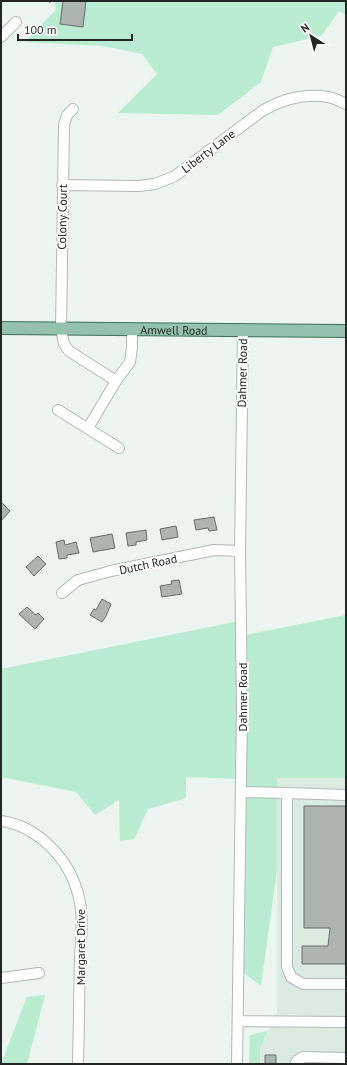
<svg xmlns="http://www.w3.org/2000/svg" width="347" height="1065" viewBox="0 0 347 1065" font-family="'PT Sans',sans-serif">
<rect width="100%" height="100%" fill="#edf5f1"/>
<path fill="#dbebe2" d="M277,778H346V1064H260V1049L277,1012Z"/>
<path fill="#b9ecd1" d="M55,1H346V15L339,11L321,36L273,47L261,82L218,115L118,113L157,74L142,54L103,46L24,42L56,10Z
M346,615V778H277V870L261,986L241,971L244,779L186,777V798L148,809L134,839L120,841L119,800L95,815L76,792L1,777V669L244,620L245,635Z
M45,995L27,1064H1L27,997Z
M268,1031L260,1049V1064H249L250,1035Z"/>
<path fill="#adb5b0" stroke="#676e6a" d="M63,1H86L83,27L60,24Z
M1,502L10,511L1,521Z
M214,517L217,530L209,531L208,528L196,530L194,520Z
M176,526L178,537L162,540L160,529Z
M146,530L147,540L136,542V545L128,546L126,533Z
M112,534L115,548L93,552L90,538Z
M64,540L65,545L76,542L79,553L67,555V558L59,559L56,542Z
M38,556L46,564L34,576L26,567Z
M179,580L182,594L162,597L160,586L172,584L171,581Z
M102,599L111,604L106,616L102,622L90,615L94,609L96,610Z
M27,607L36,615L38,613L44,619L35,629L19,614Z
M304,806H346V964H302V946H328L330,928H304Z
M265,1055H276V1064H265Z"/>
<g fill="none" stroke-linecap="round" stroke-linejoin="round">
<defs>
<path id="minor" d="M1,37L16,22
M73,109L67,115L64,125L61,329L64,344L69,351L116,381L130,362L132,348V329
M62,185L139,186L155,184L175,176L262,111C282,99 305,93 328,97C334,98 340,101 346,104
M58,410L119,448
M88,428L116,381
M62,593L78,580L111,571L214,550L240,551
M241,792L287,793V967L291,977L303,984H346
M287,793L346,795
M1,821C38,826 69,859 78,894C84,914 81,937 80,958C79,993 79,1029 78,1064
M1,978L39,973
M238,1021L346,1022
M237,1064L242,709L240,551L243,330
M295,1064L297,1061L303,1057L346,1058"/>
<g id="major">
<path id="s1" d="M1,328L346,331"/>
</g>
</defs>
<use href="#minor" stroke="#b1b9b4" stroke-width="12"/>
<use href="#major" stroke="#3e715a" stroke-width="14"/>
<path stroke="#989e9b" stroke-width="1.5" stroke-dasharray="3 3" stroke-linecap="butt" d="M49,1L50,3"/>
<use href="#minor" stroke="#fff" stroke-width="10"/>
<use href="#major" stroke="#94c2ad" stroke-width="12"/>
</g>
<g text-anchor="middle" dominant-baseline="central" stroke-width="4" stroke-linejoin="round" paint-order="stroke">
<g font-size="12" fill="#232625" stroke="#fff">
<text transform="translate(208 151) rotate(-37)">Liberty Lane</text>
<text transform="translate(62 217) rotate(-89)">Colony Court</text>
<text stroke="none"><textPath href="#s1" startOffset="173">Amwell Road</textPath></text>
<text transform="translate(242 373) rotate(-89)">Dahmer Road</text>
<text transform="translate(148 564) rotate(-12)">Dutch Road</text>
<text transform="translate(242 697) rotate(-90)">Dahmer Road</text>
<text transform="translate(80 947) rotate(-90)">Margaret Drive</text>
</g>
</g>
<rect width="347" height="1065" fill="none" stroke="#232625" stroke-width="4"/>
<g transform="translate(311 36) rotate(324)" stroke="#ffffff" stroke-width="3" paint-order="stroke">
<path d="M0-3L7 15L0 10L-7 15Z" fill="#232625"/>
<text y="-6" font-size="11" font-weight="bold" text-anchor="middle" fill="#232625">N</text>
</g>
<path d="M18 34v6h114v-6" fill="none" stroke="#232625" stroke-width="2"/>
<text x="24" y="34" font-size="12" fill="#232625" stroke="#ffffff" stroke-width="3" paint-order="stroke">100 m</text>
</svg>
